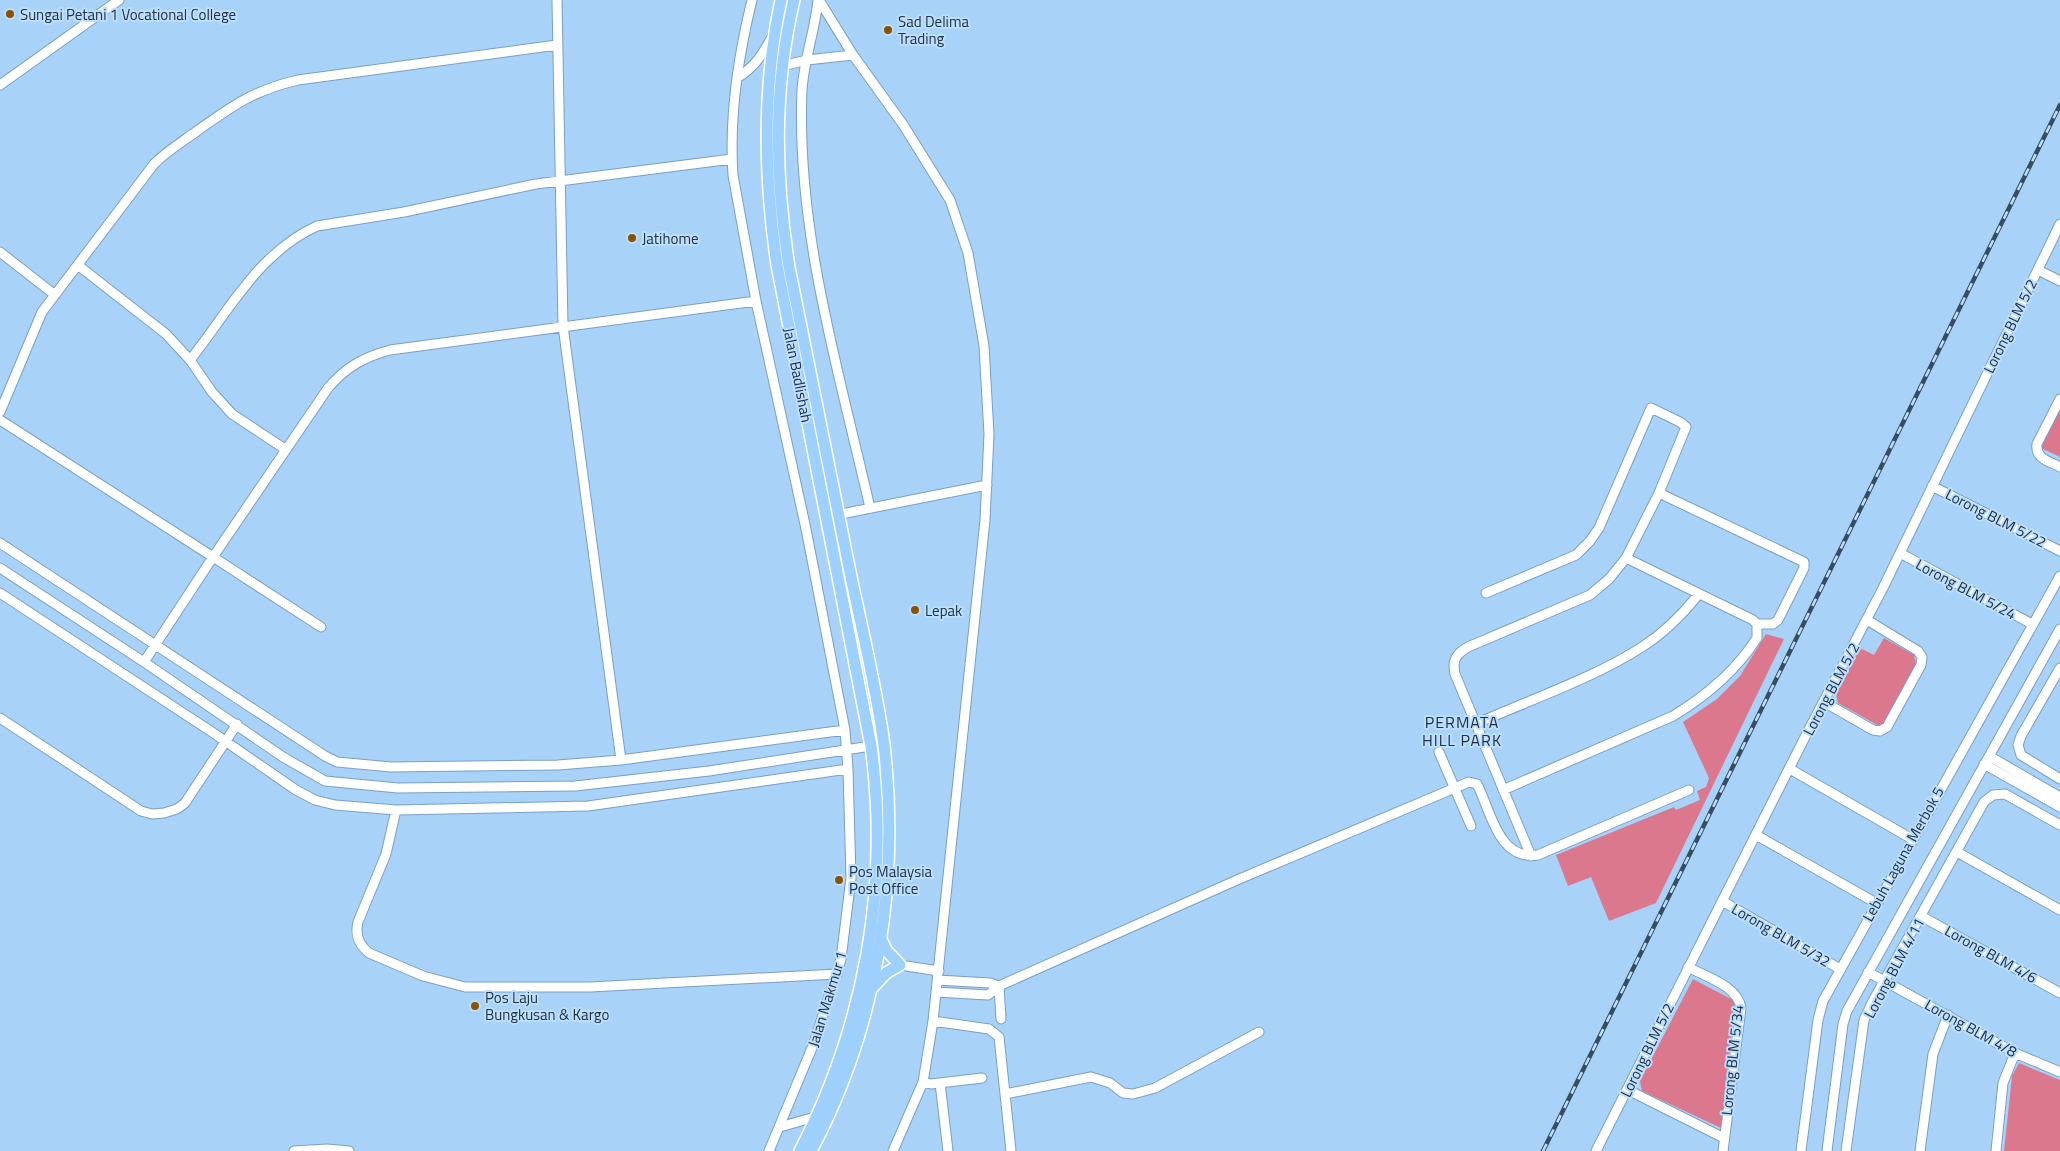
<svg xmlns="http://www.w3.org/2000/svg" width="2060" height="1151" viewBox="0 0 2060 1151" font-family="'Titillium Web',sans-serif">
<rect width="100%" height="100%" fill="#a8d2f8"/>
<path fill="#dc788e" d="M2060,409V457L2041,448Z
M1766,634L1784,639L1656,903L1609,921L1591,877L1568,886L1556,855L1674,807L1676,810L1700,800L1697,791L1706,787L1709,778L1683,722L1717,699L1740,676Z
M1884,638L1914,655L1916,664L1881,727L1838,703L1836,694L1860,648L1874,655Z
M1693,979L1735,1001L1721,1128L1642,1091L1640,1081Z
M2019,1063L2060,1080V1151H2004L2012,1076Z"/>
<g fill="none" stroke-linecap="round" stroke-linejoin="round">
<defs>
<path id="minor" d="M557,0L563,326L621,760
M752,0C738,57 729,117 733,175L756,301L806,529L845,730L848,769L851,878L841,959L814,1043L769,1151
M818,0C815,30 804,60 802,90C796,232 839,371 870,508
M819,0L853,55L904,126L950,200L968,253L984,346L989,434L985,520L933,1021L923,1082L893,1151
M782,66L807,60L853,55
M737,78C755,67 763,54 773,35
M0,85L119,0
M0,252L55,295
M79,266L166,334L190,360L212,392L232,414L285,449
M2038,270L2060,281
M190,360C229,311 258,253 317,226L404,212L536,184L732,159
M2060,399L2037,444C2035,459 2049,461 2060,467
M0,412L42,312L154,164C167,151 182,142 197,131C234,105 252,91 298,80L557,45
M0,420L213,557L328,388C346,367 364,357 390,350L756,301
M1932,486L2060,551
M1659,493L1804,562V568L1778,620L1773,624H1757
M826,517L987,485
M0,543L325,756L337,762L391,767L558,765L621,760L845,730
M1900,553L2032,624
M0,568L144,662L283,757L325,781L398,788L575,786L709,771L884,744
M0,593L212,732L296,790L315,800L335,805L396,810L588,806L848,769
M1486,593L1576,555L1590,541L1599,528L1651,408L1680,422L1686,427L1659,493L1626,558L1609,579L1590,595L1468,647C1456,654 1452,660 1455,674L1531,856
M144,662L213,557L321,627
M2060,668L2021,736L2018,745L2021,755L2060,779
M1824,702L1873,730L1880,731L1887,727L1921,665L1922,657L1918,651L1867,620
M0,718L141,811L152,814L164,813L177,809L185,803L237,724
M1476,724C1529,700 1594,678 1642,647C1664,633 1682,615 1698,595
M1439,752L1471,826
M1989,756L2060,797
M1984,764L2060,807
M1790,769L1912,839
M1503,790L1673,716C1706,696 1736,671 1757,638V624L1753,620L1626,558
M396,810L386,854L358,922C355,934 359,945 369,953L423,976L465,987H590L837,974
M1756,835L1876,903
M1957,852L2060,910
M1722,901L1840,969
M1921,916L2060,993
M900,965L939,971
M1688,967C1706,977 1738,986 1741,1008L1723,1151
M1868,972L2015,1053L2060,1072
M937,980L990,983L999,986
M999,986L1001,1019
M936,992L988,995L999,986L1237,880L1469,782L1477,784C1491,811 1498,861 1538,855L1689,790
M933,1021L989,1029L999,1037L1011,1151
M923,1082L931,1084L982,1078
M940,1083L948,1151
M1628,1090L1724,1138
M1005,1094L1091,1077L1110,1083L1123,1093L1133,1094L1155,1088L1259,1032
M780,1127L818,1116
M294,1151L327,1149L349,1151
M1596,1151L1805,737L1883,588L2060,224
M1801,1151L1818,1020L1823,1001L2060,576
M1827,1151L1843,1024L1847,1011L2060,629
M1846,1151L1864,1020L1873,1001L1984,802L1993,795L2005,794L2060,825
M1920,1151L1933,1054L1948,1015
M1996,1151L2003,1083L2015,1053"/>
<path id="major" d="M781,0C762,88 764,177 777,265L871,746C890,886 865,1025 800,1151
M794,0C773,89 775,177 789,267C809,365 829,463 848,562C860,622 876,684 884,745C900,884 877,1027 811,1151
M873,987L886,973L900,965L886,950L881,939"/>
</defs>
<use href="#minor" stroke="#78a0c5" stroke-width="11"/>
<use href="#major" stroke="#fff" stroke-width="14"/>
<use href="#minor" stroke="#fff" stroke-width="9"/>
<use href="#major" stroke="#9dd0fc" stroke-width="11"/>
<defs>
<path id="rail" d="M1543,1151L2060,105"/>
</defs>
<use href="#rail" stroke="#374c5f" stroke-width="4.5"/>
<use href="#rail" stroke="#bcdefd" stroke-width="2.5" stroke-dasharray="8" stroke-linecap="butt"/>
</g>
<g fill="#895201" stroke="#bcdefd" stroke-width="2">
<circle cx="10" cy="14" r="5"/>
<circle cx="888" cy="30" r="5"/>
<circle cx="632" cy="238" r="5"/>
<circle cx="915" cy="610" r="5"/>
<circle cx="839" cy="880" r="5"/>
<circle cx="475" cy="1006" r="5"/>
</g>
<g text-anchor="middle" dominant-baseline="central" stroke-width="4" stroke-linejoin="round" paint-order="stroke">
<g font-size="15" fill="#213241" stroke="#bcdefd" text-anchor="start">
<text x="20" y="14">Sungai Petani 1 Vocational College</text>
<text x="898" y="21">Sad Delima<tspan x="898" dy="17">Trading</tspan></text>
<text x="642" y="238">Jatihome</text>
<text x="925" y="610">Lepak</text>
<text x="849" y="871">Pos Malaysia<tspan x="849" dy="17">Post Office</tspan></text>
<text x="485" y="997">Pos Laju<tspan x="485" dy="17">Bungkusan &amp; Kargo</tspan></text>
</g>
<g font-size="15" fill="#213241" stroke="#bcdefd">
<text transform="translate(2010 326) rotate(-64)">Lorong BLM 5/2</text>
<text transform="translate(798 375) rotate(79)">Jalan Badlishah</text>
<text transform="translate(1996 518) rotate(27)">Lorong BLM 5/22</text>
<text transform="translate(1966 589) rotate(28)">Lorong BLM 5/24</text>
<text transform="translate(1831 689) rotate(-62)">Lorong BLM 5/2</text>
<text transform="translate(1903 854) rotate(-61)">Lebuh Laguna Merbok 5</text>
<text transform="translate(1781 935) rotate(30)">Lorong BLM 5/32</text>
<text transform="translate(1991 954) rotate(29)">Lorong BLM 4/6</text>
<text transform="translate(1894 968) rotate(-62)">Lorong BLM 4/11</text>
<text transform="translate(827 999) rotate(-73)">Jalan Makmur 1</text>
<text transform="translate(1971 1028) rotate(29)">Lorong BLM 4/8</text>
<text transform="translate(1647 1050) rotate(-64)">Lorong BLM 5/2</text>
<text transform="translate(1732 1060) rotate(-84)">Lorong BLM 5/34</text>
</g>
<g font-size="16" letter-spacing="1" fill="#213241" stroke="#bcdefd">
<text x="1462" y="722">PERMATA<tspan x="1462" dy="18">HILL PARK</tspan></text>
</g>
</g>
</svg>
